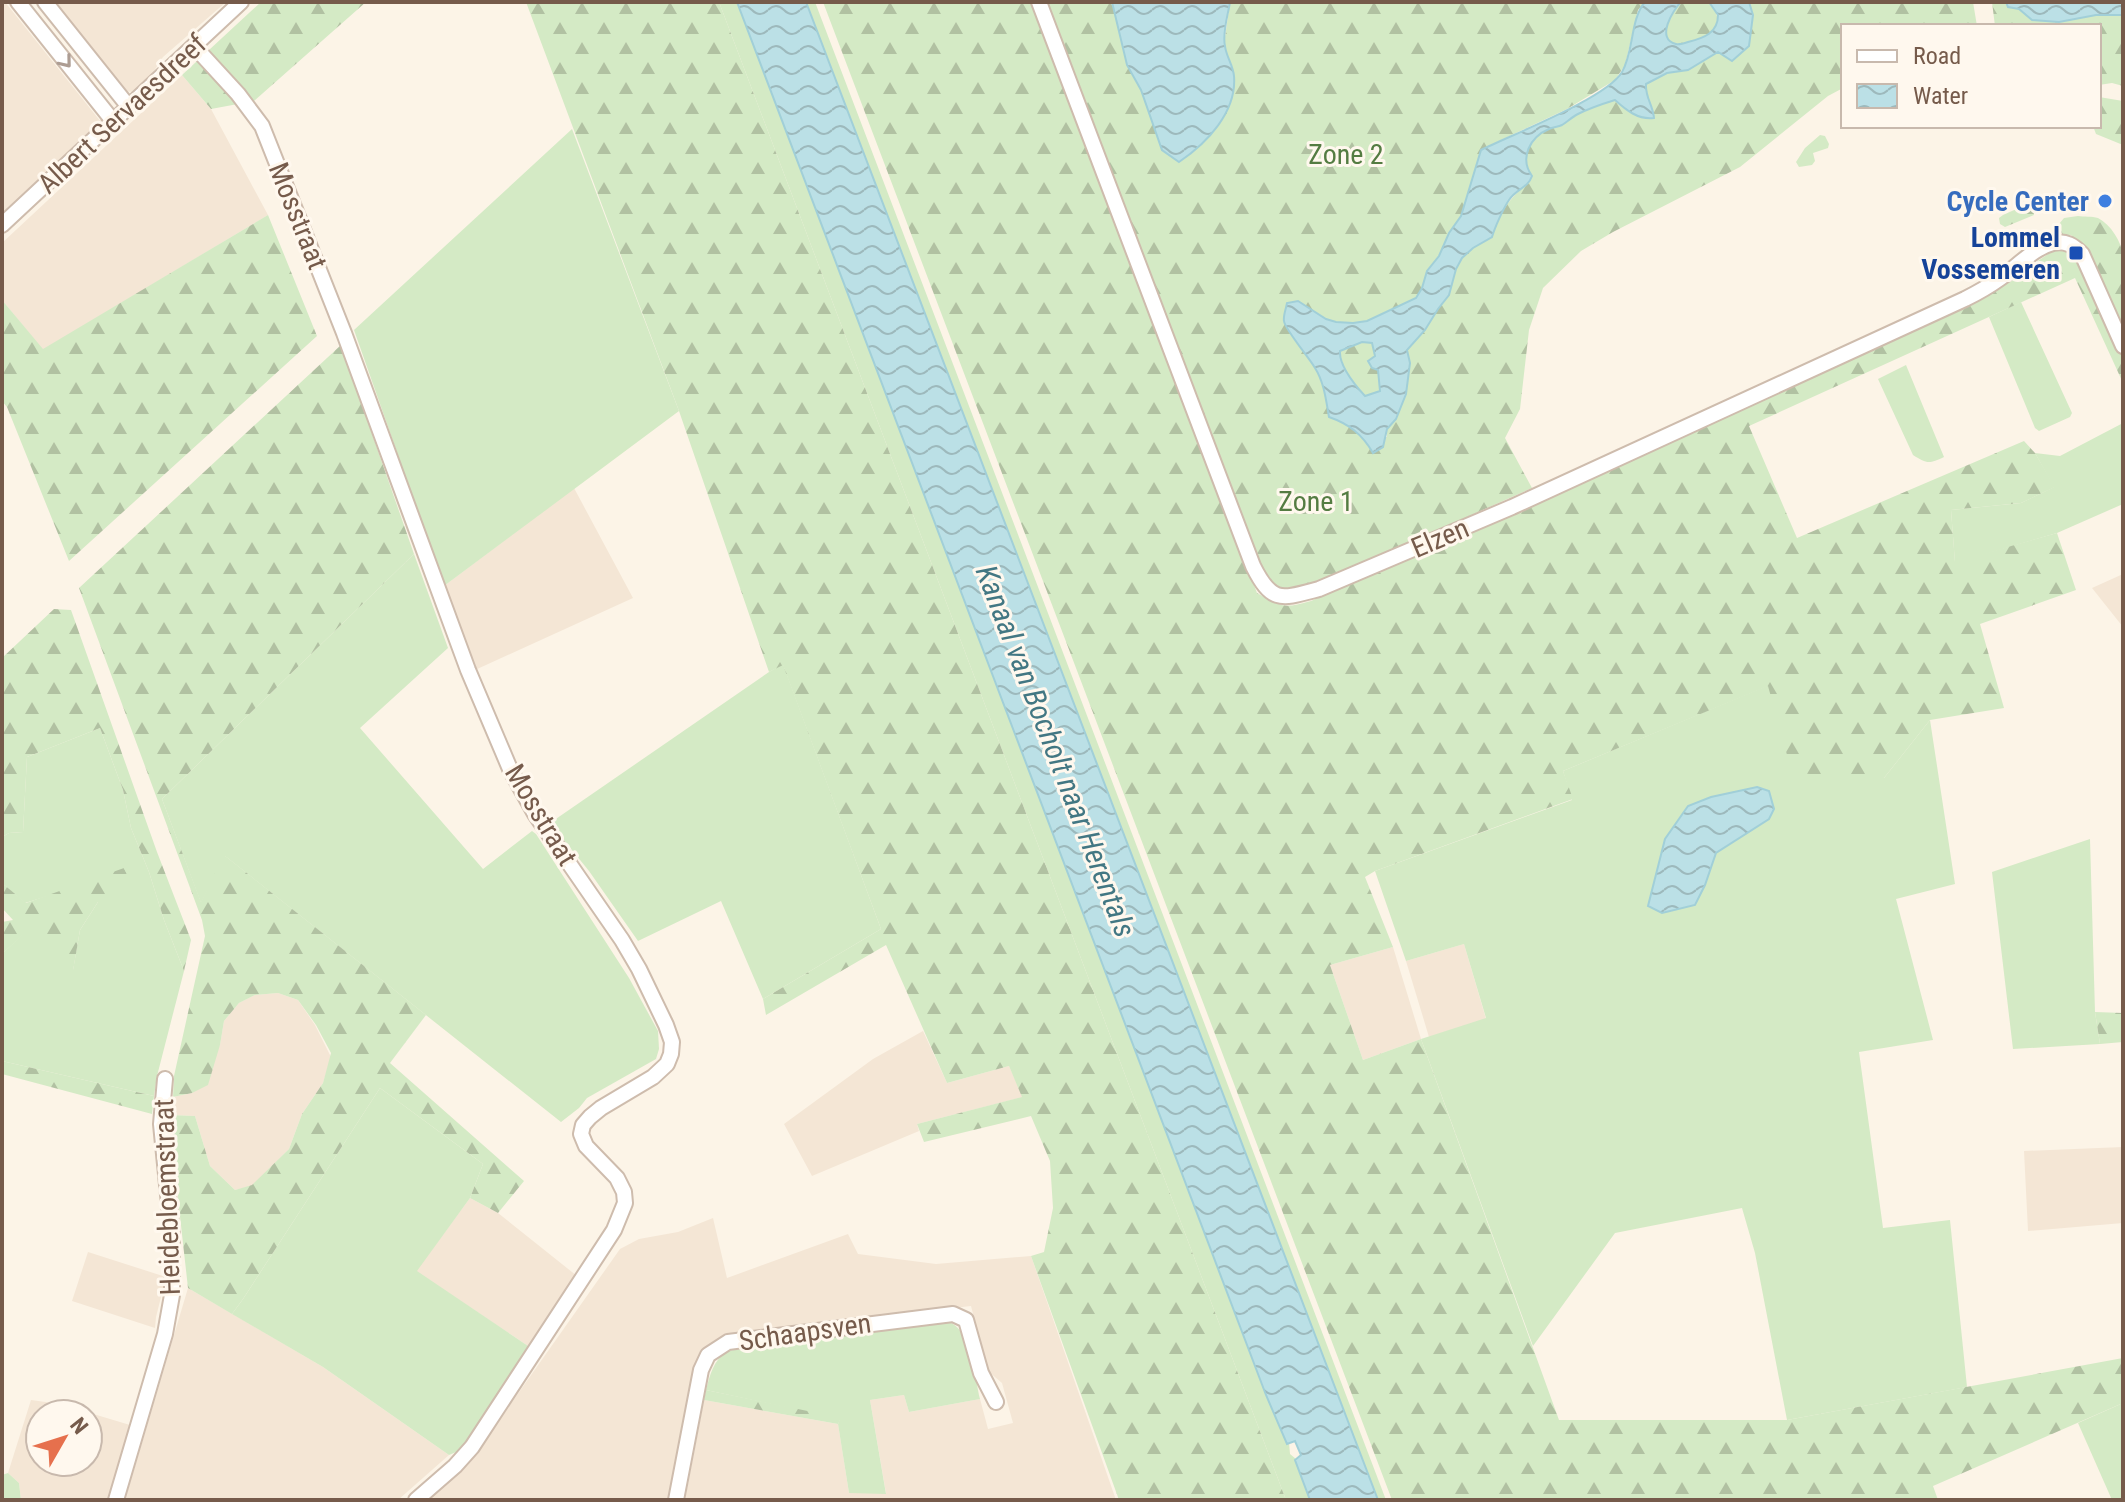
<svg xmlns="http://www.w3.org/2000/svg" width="2125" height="1502" viewBox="0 0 2125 1502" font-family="'Roboto Condensed',sans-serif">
<defs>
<pattern id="forest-firs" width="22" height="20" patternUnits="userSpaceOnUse" patternTransform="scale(2)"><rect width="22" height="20" fill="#d4eac5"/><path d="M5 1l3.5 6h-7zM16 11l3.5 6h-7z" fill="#b1c1a2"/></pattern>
<pattern id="water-waves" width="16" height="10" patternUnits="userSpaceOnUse" patternTransform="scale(2)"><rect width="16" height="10" fill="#bbe0e6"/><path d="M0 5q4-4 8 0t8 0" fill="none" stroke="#9db9bc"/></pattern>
</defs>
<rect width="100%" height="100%" fill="#fcf4e7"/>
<path fill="#f4e6d5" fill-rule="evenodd" d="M2,2H5L101,122L2,213Z
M51,2H226L163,57L150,77L133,92L122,91Z
M182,75L211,109L268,215L43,350L2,300V243Z
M574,488L633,598L475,670L444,586Z
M2123,574V627L2092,588Z
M1464,944L1486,1019L1429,1037L1406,961Z
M1393,947L1421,1039L1363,1060L1330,965Z
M278,993L298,1000L315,1025L331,1057L323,1083L302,1114L289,1149L252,1186L235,1190L210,1166L195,1116L171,1115L173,1097L192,1093L220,1045L224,1021L239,1003L255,995Z
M923,1031L947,1083L1009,1066L1023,1097L917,1124L919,1131L812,1176L784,1124L873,1059Z
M2123,1147V1223L2028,1231L2024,1151Z
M470,1198L498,1213L577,1276L531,1348L416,1271Z
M713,1218L727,1278L848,1234L858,1254L936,1264L1031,1256L1116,1500H685L704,1400L838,1424L849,1493H886L870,1400L904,1395L909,1412L980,1399L988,1429L1013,1423L1002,1383L988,1371L971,1306L740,1333L722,1337L715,1341L702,1352L669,1500H428L450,1481L479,1449L620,1249L639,1239L678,1232Z
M88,1252L166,1277L156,1317L155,1328L72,1301Z
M188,1288L323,1367L449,1455L398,1500H125Z
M31,1400L60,1404L130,1425L109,1500H21L19,1483L8,1473ZM40,1414H88V1462H40Z"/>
<path fill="#d4eac5" d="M719,2H737L1266,1395L1287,1443H1289L1290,1454L1296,1459L1310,1500H1286Z
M806,2H815L1386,1500H1378Z
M572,129L679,411L444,586L354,330Z
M1820,135L1825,136L1829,144L1828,148L1813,153L1815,161L1812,165L1799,167L1796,162L1805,148Z
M2021,302L2072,413L2070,417L2039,431L2035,428L1989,317Z
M1906,365L1944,457C1929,464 1927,464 1913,455L1878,379Z
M2123,423V504L2057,533L1955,563L1951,510L2021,503L2054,487L2035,453L2060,456Z
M414,554L448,648L360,728L483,869L532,831L536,834L629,978L658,1031L659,1049L656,1059L587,1098L579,1108L561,1122L225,856L201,903L162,799Z
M783,664L881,929L763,999L721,901L638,941L589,871L550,823L769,672Z
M1769,685L1884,778L1930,720L1955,884L1896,899L1933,1040L1859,1052L1883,1228L1950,1220L1967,1387L1787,1420L1755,1253L1742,1208L1615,1233L1533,1346L1421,1039L1486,1018L1464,944L1406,961L1375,871L1572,800L1563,771Z
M100,728L123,790L131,828L149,872L164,920L184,971L157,1076L154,1096L2,1061V954L26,931L73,970L80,930L98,902L51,895L25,903L2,883V837L9,833L23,832L27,757Z
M2090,839L2095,1012L2100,1044L2013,1049L1992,872Z
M380,1088L483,1164L470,1198L417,1271L531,1348L473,1437L461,1450L449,1455L323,1367L232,1314L243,1299Z
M935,1322C939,1322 944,1321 948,1322C971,1327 975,1379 980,1399L909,1412L904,1395L870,1400L886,1494L849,1493L838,1424L840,1419L706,1390C710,1375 713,1361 727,1351Z
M2123,1403V1500H2112L2078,1423Z
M8,1473L19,1483L21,1500H2V1475Z"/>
<path fill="url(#forest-firs)" d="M261,2H366L254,101L211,109L182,75Z
M526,2H719L1286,1500H1119L1031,1256L1044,1252L1053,1208L1050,1161L1031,1116L924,1142L917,1124L1022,1097L1009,1066L947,1083L886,945L766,1015L763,999L881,929L783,665L769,672L679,411Z
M823,2H1032L1257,593C1282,607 1283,609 1311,601L1567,490L1982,299L2054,250H2070L2082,266L2123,358V383L2075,278L1749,426L1797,538L2024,441L2035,453L2055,487L2021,503L1951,510L1955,562L2057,533L2076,590L1980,624L2004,708L1930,720L1884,778L1792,773L1768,686L1563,771L1573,799L1375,871L1365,877L1393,947L1330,965L1363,1060L1421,1039L1559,1420H1787L2123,1358V1403L1933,1486L1938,1500H1392Z
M1046,2H1112L1127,64L1141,90L1162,150L1218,127L1233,93L1234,74L1224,44L1230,2H1645L1638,10L1625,65L1615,80L1567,109L1497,142L1476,166L1461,217L1449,233L1439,256L1427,271L1422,288L1416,298L1367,321L1353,323L1336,322L1326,319L1298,301L1287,303C1286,309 1283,316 1284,322C1284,327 1310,360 1315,368C1324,382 1326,400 1329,416L1343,422L1365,439L1387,437V429L1396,419L1410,363L1407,350L1425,330L1438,309L1449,295L1456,269L1462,258L1473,248L1492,237C1498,215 1510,196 1529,183C1524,160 1524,140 1549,129C1553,127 1558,127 1562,125C1568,122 1572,117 1578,114C1590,108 1602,104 1615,100L1626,110L1653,111L1645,93L1646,84L1668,73L1688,70L1718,52L1749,2H1973L1977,26H1843V88L1828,96L1740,167L1613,232L1581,251L1543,288L1529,330L1520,409L1505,438L1532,488L1314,585L1288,592L1271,585L1260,565Z
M1681,2H1709C1728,24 1712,36 1690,42C1688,42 1679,45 1677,45C1654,42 1673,10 1681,2Z
M1992,2H2006L2008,7L2019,9L2032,19L2059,22L2096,15H2123V86L2112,83L2099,85V26H1995Z
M2099,97L2123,101V145L2096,134L2093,126H2099Z
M2032,202L2034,215L2005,227L2000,224L1999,218L2003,215Z
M268,215L317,336L69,561L7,407L2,401V300L43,349Z
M2078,216C2084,217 2092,216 2098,218C2111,225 2121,241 2123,255C2124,264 2122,273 2123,281V329L2088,253L2071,235L2064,236L2060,231L2059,224L2064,218Z
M1362,342H1372L1378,370L1381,391L1365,396C1353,383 1339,368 1340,351Z
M341,345L414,554L162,799L201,902L224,855L426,1015L390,1063L524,1181L498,1213L470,1198L483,1164L380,1088L243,1299L232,1314L188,1288L172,1145L171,1115L195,1116L210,1166L235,1190L252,1185L289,1149L302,1114L323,1083L331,1053L316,1025L298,1000L278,993L255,995L239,1003L224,1021L220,1045L208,1085L192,1093L173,1097L174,1076L205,936L202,920L79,588Z
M54,609L71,610L157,852L191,940L184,971L164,920L149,872L131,828L123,790L100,728L27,757L23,832L9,833L2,837V658Z
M124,868L133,888L98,902L80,930L73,971L26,932L2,954V922L13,920L2,908V883L26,903Z
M2095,1012L2123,1013V1042L2100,1044Z
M2,1061L154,1096L152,1114L2,1074Z
M706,1390L841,1418L838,1424L704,1400Z"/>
<path fill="url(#water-waves)" stroke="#a1cfd8" stroke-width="2" fill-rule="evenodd" d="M737,2H806L1378,1500H1310L1295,1460L1301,1455L1295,1441L1287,1444L1266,1395Z
M1112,2H1230C1228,15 1222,33 1225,46C1226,56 1233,65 1234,76C1237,112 1207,143 1179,162L1162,150L1141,90L1127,65Z
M1645,2H1681C1673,10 1655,39 1676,44C1679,45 1685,43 1688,42C1704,38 1718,33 1718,15L1709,2H1749L1753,15L1749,46L1732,61L1718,52L1688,70L1667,73L1646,84C1645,97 1653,105 1654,118C1638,120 1626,110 1615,100C1602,104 1590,108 1578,114C1572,117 1567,122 1562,125C1558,127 1553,127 1549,129C1530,137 1519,158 1532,176C1528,188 1516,189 1509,200C1503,209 1495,227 1492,237L1473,248L1462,258L1456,269L1449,295L1438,309L1425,330L1407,350L1410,363L1406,394L1396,419L1387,429L1383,447L1373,453C1362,434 1349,424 1329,417C1326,400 1324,382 1315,368C1310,359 1284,328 1284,321C1283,316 1286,309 1287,303L1298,301L1326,319L1336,322L1353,323L1367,321L1416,298L1422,288L1427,271L1439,256L1449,233L1461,216L1481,150C1511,135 1607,98 1622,72C1634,52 1630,19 1645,2ZM1362,342L1372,343L1375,356L1368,361L1372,368L1378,370L1380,391L1365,396C1355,385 1339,365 1340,351Z
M2006,2H2123V15H2096L2059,22L2032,20L2019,9L2008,7Z
M1757,787L1769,791L1774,809L1769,819L1716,853L1705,885L1695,905L1662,913L1648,906L1665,839L1688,806L1711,797Z"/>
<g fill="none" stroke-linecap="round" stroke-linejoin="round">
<defs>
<path id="minor" d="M18,2L113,121
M45,2L129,107
M1039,2L1253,566C1272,604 1281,599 1319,589L1512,507L1965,299C1977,293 1988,287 1999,279C2016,268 2033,248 2053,243C2066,240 2074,246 2082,254L2123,346
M194,46L238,94L262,126L344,333L468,670L510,769L535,814L622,940L639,969L666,1025L672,1042L671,1054L667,1064L653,1077L601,1108L590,1117L583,1125L581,1134L586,1146L617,1178L624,1192L625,1203L614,1230L472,1447L455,1466L416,1500
M2,225L241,2
M116,1500L165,1334L172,1295V1235L161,1124L165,1079
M676,1500L701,1370L708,1355L728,1342L953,1314L966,1320L981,1373L996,1402"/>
</defs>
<use href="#minor" stroke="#cebcad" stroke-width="18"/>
<use href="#minor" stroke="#fff" stroke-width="14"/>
</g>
<defs><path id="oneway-chevron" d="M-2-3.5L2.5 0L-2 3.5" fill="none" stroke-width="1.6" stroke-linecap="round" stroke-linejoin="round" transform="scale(2)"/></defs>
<use stroke="#ad9d93" href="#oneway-chevron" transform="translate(66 62) rotate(51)"/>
<circle fill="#3f7fe0" stroke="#fff8ee" stroke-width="3" cx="2105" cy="201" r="8"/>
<rect fill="#1a4fb4" stroke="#fff8ee" stroke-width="3" x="2068" y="245" width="16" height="16" rx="4"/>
<g text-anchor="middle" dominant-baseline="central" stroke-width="6" stroke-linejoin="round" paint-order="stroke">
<g font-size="28" fill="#765b4b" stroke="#fff8ee">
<text transform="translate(122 114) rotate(-43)">Albert Servaesdreef</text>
<text transform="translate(298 216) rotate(68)">Mosstraat</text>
<text transform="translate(1440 538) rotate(-23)">Elzen</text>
<text transform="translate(541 815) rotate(59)">Mosstraat</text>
<text transform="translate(167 1197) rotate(-92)">Heidebloemstraat</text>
<text transform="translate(805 1332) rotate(-8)">Schaapsven</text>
</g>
<g font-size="28" fill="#547c42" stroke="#fff8ee">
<text x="1346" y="154">Zone 2</text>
<text x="1316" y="501">Zone 1</text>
</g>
<g font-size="28" font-weight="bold" fill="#366cbe" stroke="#fff8ee" text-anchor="end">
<text x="2089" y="201">Cycle Center</text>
</g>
<g font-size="28" font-weight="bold" fill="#164399" stroke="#fff8ee" text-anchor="end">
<text x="2060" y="237">Lommel<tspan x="2060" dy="32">Vossemeren</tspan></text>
</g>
<g font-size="30" font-style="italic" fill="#427783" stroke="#fff8ee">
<text transform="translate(1056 751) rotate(69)">Kanaal van Bocholt naar Herentals</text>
</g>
</g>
<rect width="2125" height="1502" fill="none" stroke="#765b4b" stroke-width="8"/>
<rect x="1841" y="24" width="260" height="104" fill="#fff8ee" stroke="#c8b9ad" stroke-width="2"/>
<rect x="1857" y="50" width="40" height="12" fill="#ffffff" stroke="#c8b9ad" stroke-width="2"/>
<text x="1913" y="64" font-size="24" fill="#765b4b">Road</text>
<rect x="1857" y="84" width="40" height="24" fill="url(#water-waves)" stroke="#c8b9ad" stroke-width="2"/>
<text x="1913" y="104" font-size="24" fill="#765b4b">Water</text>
<g transform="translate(64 1438) rotate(51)"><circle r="38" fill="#fff8ee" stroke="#c8b9ad" stroke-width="2"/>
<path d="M0-6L14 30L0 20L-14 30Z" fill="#e6704d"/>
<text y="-12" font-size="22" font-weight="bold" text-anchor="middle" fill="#765b4b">N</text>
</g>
</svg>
